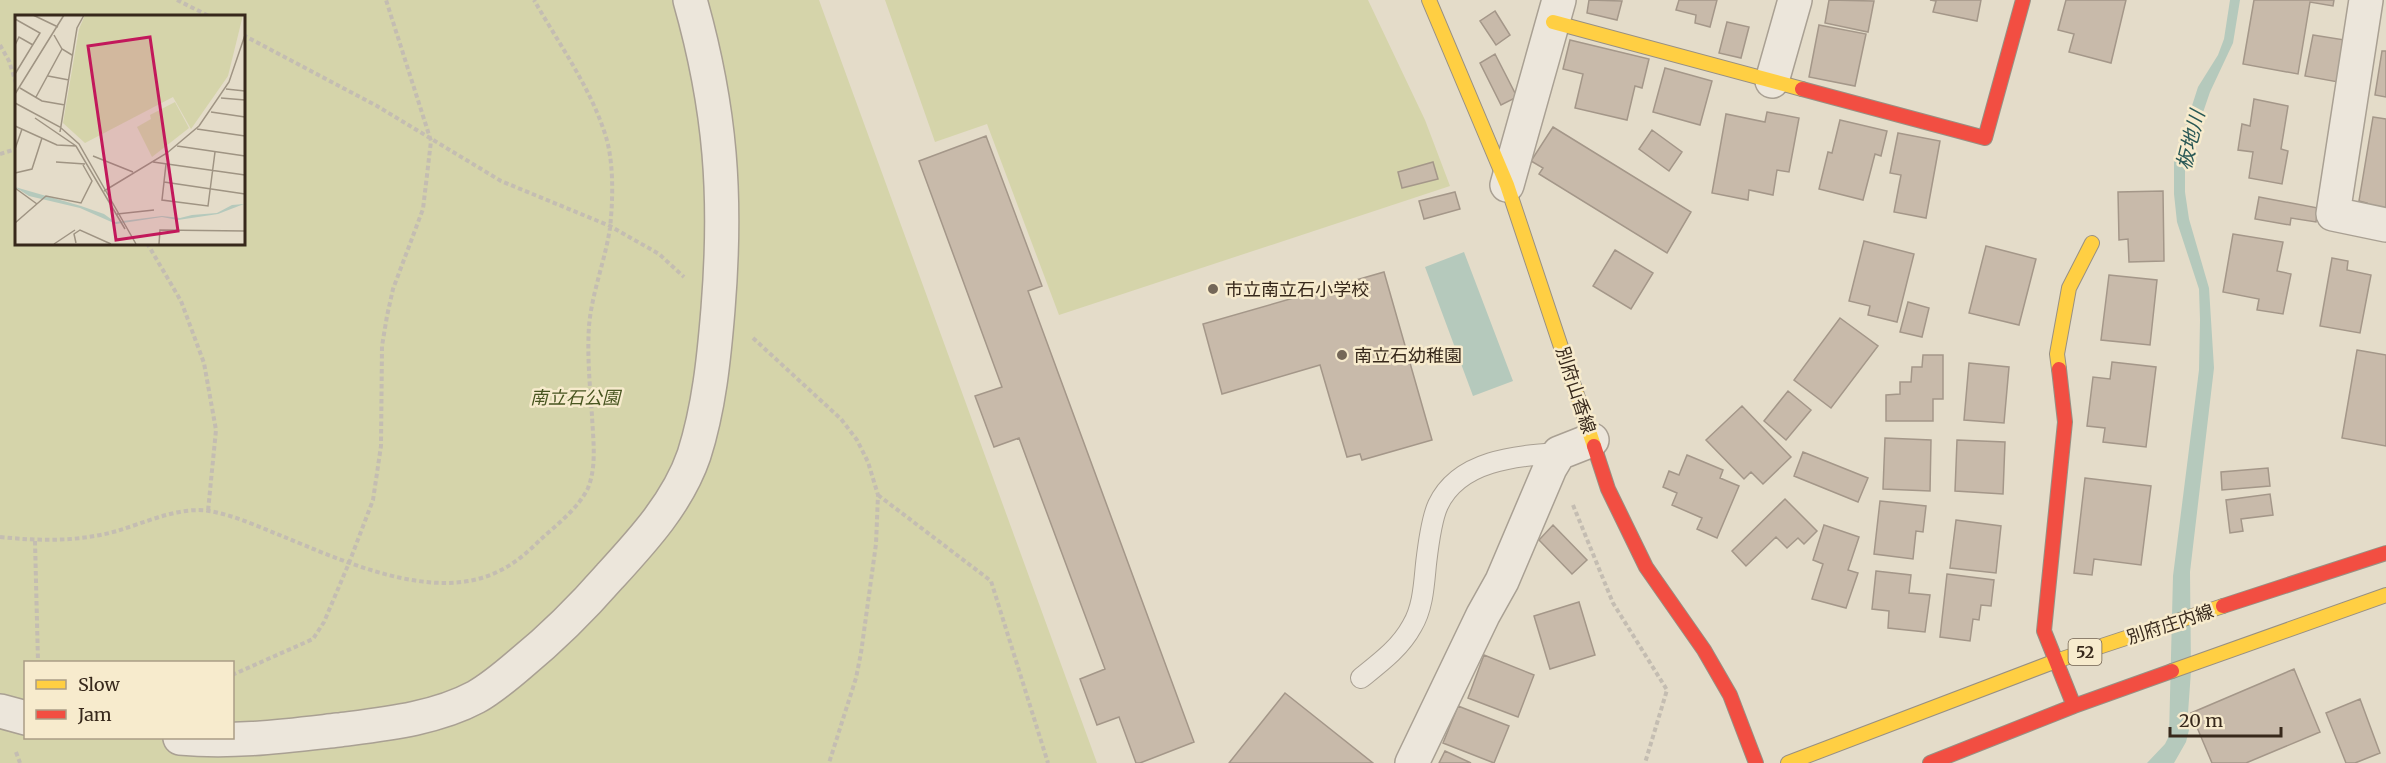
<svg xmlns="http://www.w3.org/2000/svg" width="2386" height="763" viewBox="0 0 2386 763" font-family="Merriweather,'Noto Sans JP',serif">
<rect width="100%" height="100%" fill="#e4dcc9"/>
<path fill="#d5d4aa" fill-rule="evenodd" d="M0,0H819L1097,763H0ZM16,16H243V243H16ZM26,662H232V738H26Z
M885,0H1368L1425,120L1450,186L1059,315L987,124L935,142Z"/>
<path fill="#b5c9bc" d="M2230,0H2240L2233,43L2210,92L2185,165V192L2189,219L2209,288L2214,368L2190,572L2191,671L2188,713L2189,730L2186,742L2174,763H2147L2165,744L2169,736L2173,576L2199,370L2200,320L2199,289L2177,222L2174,194V162L2198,87L2218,55L2224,39Z
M1464,252L1513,381L1473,396L1425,267Z"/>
<path fill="#c8baaa" stroke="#a49789" stroke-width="1.5" d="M1589,0L1622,1L1617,20L1587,13Z
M1679,0H1717L1710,27L1695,23L1696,15L1676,10Z
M1829,0L1874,1L1868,32L1825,23Z
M1930,0H1981L1977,21L1933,12L1936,1Z
M2066,0H2126L2111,63L2069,52L2074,34L2058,30Z
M2254,0H2334L2333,6L2310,2L2298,74L2243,64Z
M1495,11L1510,35L1496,45L1480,21Z
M1727,22L1749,27L1741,58L1719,53Z
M1819,25L1866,34L1855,86L1809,77Z
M2313,35L2345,40L2338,82L2305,76Z
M1570,40L1649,59L1642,88L1635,86L1627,120L1575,108L1583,74L1563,69Z
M2382,51H2386V97L2375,95Z
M1495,54L1517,97L1501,105L1480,63Z
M1665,68L1712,81L1700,125L1653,112Z
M2254,99L2288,106L2281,149L2288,151L2282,184L2249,178L2253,152L2238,150L2242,124L2250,126Z
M1767,112L1799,118L1789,172L1777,170L1773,195L1749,190L1748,200L1712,193L1726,114L1765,122Z
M2373,117L2386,119V215L2365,212L2367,203L2359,201Z
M1840,120L1887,131L1881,156L1875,154L1863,200L1819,189L1828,152L1832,153Z
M1553,127L1691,212L1667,253L1539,174L1543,168L1531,161Z
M1652,130L1682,152L1669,171L1639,149Z
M1898,133L1940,141L1926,218L1894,212L1901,175L1890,173Z
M986,136L1042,286L1028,291L1194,742L1140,763H1136L1119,717L1097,725L1080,679L1105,669L1019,438L994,447L975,396L1002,387L919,161Z
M1433,162L1438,179L1402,188L1398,172Z
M2163,191L2164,261L2129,262L2128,239L2119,240L2118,192Z
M1455,192L1460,209L1424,219L1419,201Z
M2259,197L2318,208L2316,222L2291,218L2290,225L2255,219Z
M2233,234L2283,242L2277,271L2291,274L2283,314L2257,310L2259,299L2223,292Z
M1864,241L1914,254L1897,322L1868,315L1870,306L1849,301Z
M1986,246L2036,259L2019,325L1969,313Z
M1615,250L1653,273L1631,309L1593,286Z
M2332,258L2348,261L2347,270L2371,275L2360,333L2320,326Z
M1384,272L1432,440L1362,460L1360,454L1347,457L1320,365L1222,394L1203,324Z
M2109,275L2157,280L2150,345L2101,340Z
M1908,302L1929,308L1922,337L1900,332Z
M1840,318L1878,346L1831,408L1794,380Z
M2357,350L2386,355V446L2342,438Z
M1923,355H1943V399H1933V421H1886V395L1900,394V382H1911L1912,367H1922Z
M2112,362L2156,367L2146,447L2103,442L2105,428L2087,426L2093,377L2110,379Z
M1969,363L2009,367L2004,423L1964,420Z
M1788,391L1811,410L1786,440L1764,421Z
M1742,406L1791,457L1763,484L1751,472L1744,479L1706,440Z
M1885,438L1931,440L1930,491L1883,489Z
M1957,440L2005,442L2003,494L1955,491Z
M1803,452L1868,478L1858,502L1794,476Z
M1687,455L1723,470L1720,478L1739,486L1717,538L1697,529L1702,518L1672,505L1677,493L1663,487L1669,471L1679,475Z
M2268,468L2270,486L2222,490L2221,472Z
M2085,478L2151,486L2141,565L2094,559L2092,575L2074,573Z
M2270,494L2273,515L2241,519L2243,531L2230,533L2226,500Z
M1785,499L1817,531L1804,544L1798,538L1787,548L1776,537L1746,566L1732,551Z
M1880,501L1926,506L1923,532L1916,531L1913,559L1874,554Z
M1956,520L2001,526L1996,573L1950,568Z
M1553,525L1587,560L1572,574L1539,540Z
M1824,525L1859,537L1848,570L1858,573L1846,608L1812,599L1823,564L1813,560Z
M1876,571L1911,575L1909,593L1930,595L1925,632L1888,628L1889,611L1872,609Z
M1947,574L1994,580L1991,606L1981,605L1979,620L1973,619L1970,641L1940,637Z
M1579,602L1595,655L1550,669L1534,616Z
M1484,655L1534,675L1518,717L1468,698Z
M2294,669L2320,732L2246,763H2212L2191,713Z
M1285,693L1373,763H1229Z
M2360,699L2380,753L2355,763H2346L2326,713Z
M1458,706L1509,726L1494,763L1443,743Z
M1445,751L1471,763H1439Z"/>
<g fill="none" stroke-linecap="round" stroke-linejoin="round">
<defs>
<path id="lane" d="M1361,678C1381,662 1400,648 1412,626C1423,608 1424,584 1426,564C1428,547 1431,520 1438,505C1459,460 1516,456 1559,453"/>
<path id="street" d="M2366,0L2333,214L2386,225
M1772,81L1795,0
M1507,185L1559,0
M0,711L26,718
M180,738C233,743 285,736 338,730C384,724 435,719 476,697C492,688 506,676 520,664C553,637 582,608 610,576C643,540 678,502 694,455C709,408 714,358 718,309C727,197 721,109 690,0
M1412,763L1483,615L1502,581L1550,468L1559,453L1592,440"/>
<path id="slow" d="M1429,0L1507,185L1594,446
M1553,22L1802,89
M2059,369L2057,354L2069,288L2092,243
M2172,671L2386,595
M1788,763L2056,661L2223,606"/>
<path id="jam" d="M1802,89L1985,138L2023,0
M2059,369L2065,422L2044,631L2074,706
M1594,446L1608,489L1646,567L1704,650L1730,695L1756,763
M2223,606L2386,553
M1930,763L2074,706L2172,671"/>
</defs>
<use href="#lane" stroke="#a9a093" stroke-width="22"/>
<use href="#street" stroke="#a9a093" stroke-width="36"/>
<use href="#slow" stroke="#989083" stroke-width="16"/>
<use href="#jam" stroke="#989083" stroke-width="16"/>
<path stroke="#c4bdb2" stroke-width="4" stroke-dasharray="4.5 3" stroke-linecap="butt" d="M177,0L209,16
M243,35L377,106L501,181L610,226L659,254L684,277
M0,45L9,61L16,83
M0,154L16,149
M147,243L181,301L204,363L216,430L208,511
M753,338L841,419L857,440L868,462L878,495L876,544L861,653L856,678L829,763
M878,495L991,581L1048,763
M1573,505L1613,603L1667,690L1645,763
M0,537C40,541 77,542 117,531C144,523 180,506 209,511C234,515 259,527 282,536C343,561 435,604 499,571C514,564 527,553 539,541C555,526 578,509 588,488C597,466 593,439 592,416C590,386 587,356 589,326C592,292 605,261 610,228C613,200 614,164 606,137C591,88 559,44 534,0
M35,541L38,662
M232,675L313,639L324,622L349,563L373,500L381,446L382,346L387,316L393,289L423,209L431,141L386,0
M16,752L20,763"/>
<use href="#lane" stroke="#ece6db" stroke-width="20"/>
<use href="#street" stroke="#ece6db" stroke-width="33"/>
<use href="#slow" stroke="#ffcf43" stroke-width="14"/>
<use href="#jam" stroke="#f24e42" stroke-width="14"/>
</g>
<g fill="#746758" stroke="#f7ebcd" stroke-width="2">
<circle cx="1213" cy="289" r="6"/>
<circle cx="1342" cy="355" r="6"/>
</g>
<g text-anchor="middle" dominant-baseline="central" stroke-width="5" stroke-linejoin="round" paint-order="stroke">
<rect fill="#f7ebcd" stroke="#716250" stroke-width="1.5" x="2068.5" y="639" width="33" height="26" rx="4.5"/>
<g font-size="16" font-weight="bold" fill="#37281b">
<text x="2085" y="652">52</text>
</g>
<g font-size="18" fill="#37281b" stroke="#f7ebcd" text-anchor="start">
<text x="1225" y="289">市立南立石小学校</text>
<text x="1354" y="355">南立石幼稚園</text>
</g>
<g font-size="18" fill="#37281b" stroke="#f7ebcd">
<text transform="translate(1576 390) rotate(72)">別府山香線</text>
<text transform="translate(2170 624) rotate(-18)">別府庄内線</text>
</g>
<g font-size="18" font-style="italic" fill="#485520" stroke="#f7ebcd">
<text x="575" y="397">南立石公園</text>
</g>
<g font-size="20" font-style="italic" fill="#295855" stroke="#f7ebcd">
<text transform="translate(2190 140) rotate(-76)">板地川</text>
</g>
</g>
<g transform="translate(15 15)">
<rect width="230" height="230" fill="#e4dcc9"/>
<path d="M70,0H228L213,61L176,114L158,82L70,128L48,108L64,14ZM160,87L174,113L137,142L122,112L136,104L135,100Z" fill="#d5d4aa"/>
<path d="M0,172L66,191L89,199L100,207L147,201L165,203L177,200L202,198L217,190L229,189L203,199L163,205L147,202L101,209L65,193L14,181Z" fill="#b5c9bc"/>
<path fill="none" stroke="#9f9483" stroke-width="1.5" d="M18,0L43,12M0,4L25,18L0,59M39,20L47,34L57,40M0,30L4,22L18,30M33,61L54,65M5,73L27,86L50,90M211,74L230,76M0,79L49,0M21,82L47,34M206,83L230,85M0,88L45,112L64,129L121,229M196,97L230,102M20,103L61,131L110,214M0,111L42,130L61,131M182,114L230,121M45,117L62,13L69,0M162,131L230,141M0,134L7,114M78,141L118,157M41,147L70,149M138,147L230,160M151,149L147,185L193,191L200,137M0,158L17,154L27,123M149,167L230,179M0,173L22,189M89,176L152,138L184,111L214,67L230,20M102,199L139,195M0,208L31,181L66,188L77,166L68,150M61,228L59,219L65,215L96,229M39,229L60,215M144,229L145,215L230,216"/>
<path fill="#c2185b" fill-opacity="0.15" stroke="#c2185b" stroke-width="3" d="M135,22L163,216L101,225L73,31Z"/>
<rect width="230" height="230" fill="none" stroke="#37281b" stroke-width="3"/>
</g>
<rect x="24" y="661" width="210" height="78" fill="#f7ebcd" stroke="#aa9d86" stroke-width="1.5"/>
<rect x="36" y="680" width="30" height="9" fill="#ffcf43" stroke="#aa9d86" stroke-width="1.5"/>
<text x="78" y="691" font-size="18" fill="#37281b">Slow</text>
<rect x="36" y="710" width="30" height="9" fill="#f24e42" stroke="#aa9d86" stroke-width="1.5"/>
<text x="78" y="721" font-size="18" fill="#37281b">Jam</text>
<path d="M2170 727v9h111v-9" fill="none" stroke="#37281b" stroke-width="3"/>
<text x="2179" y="727" font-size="18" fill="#37281b" stroke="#f7ebcd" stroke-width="4.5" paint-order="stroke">20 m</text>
</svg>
